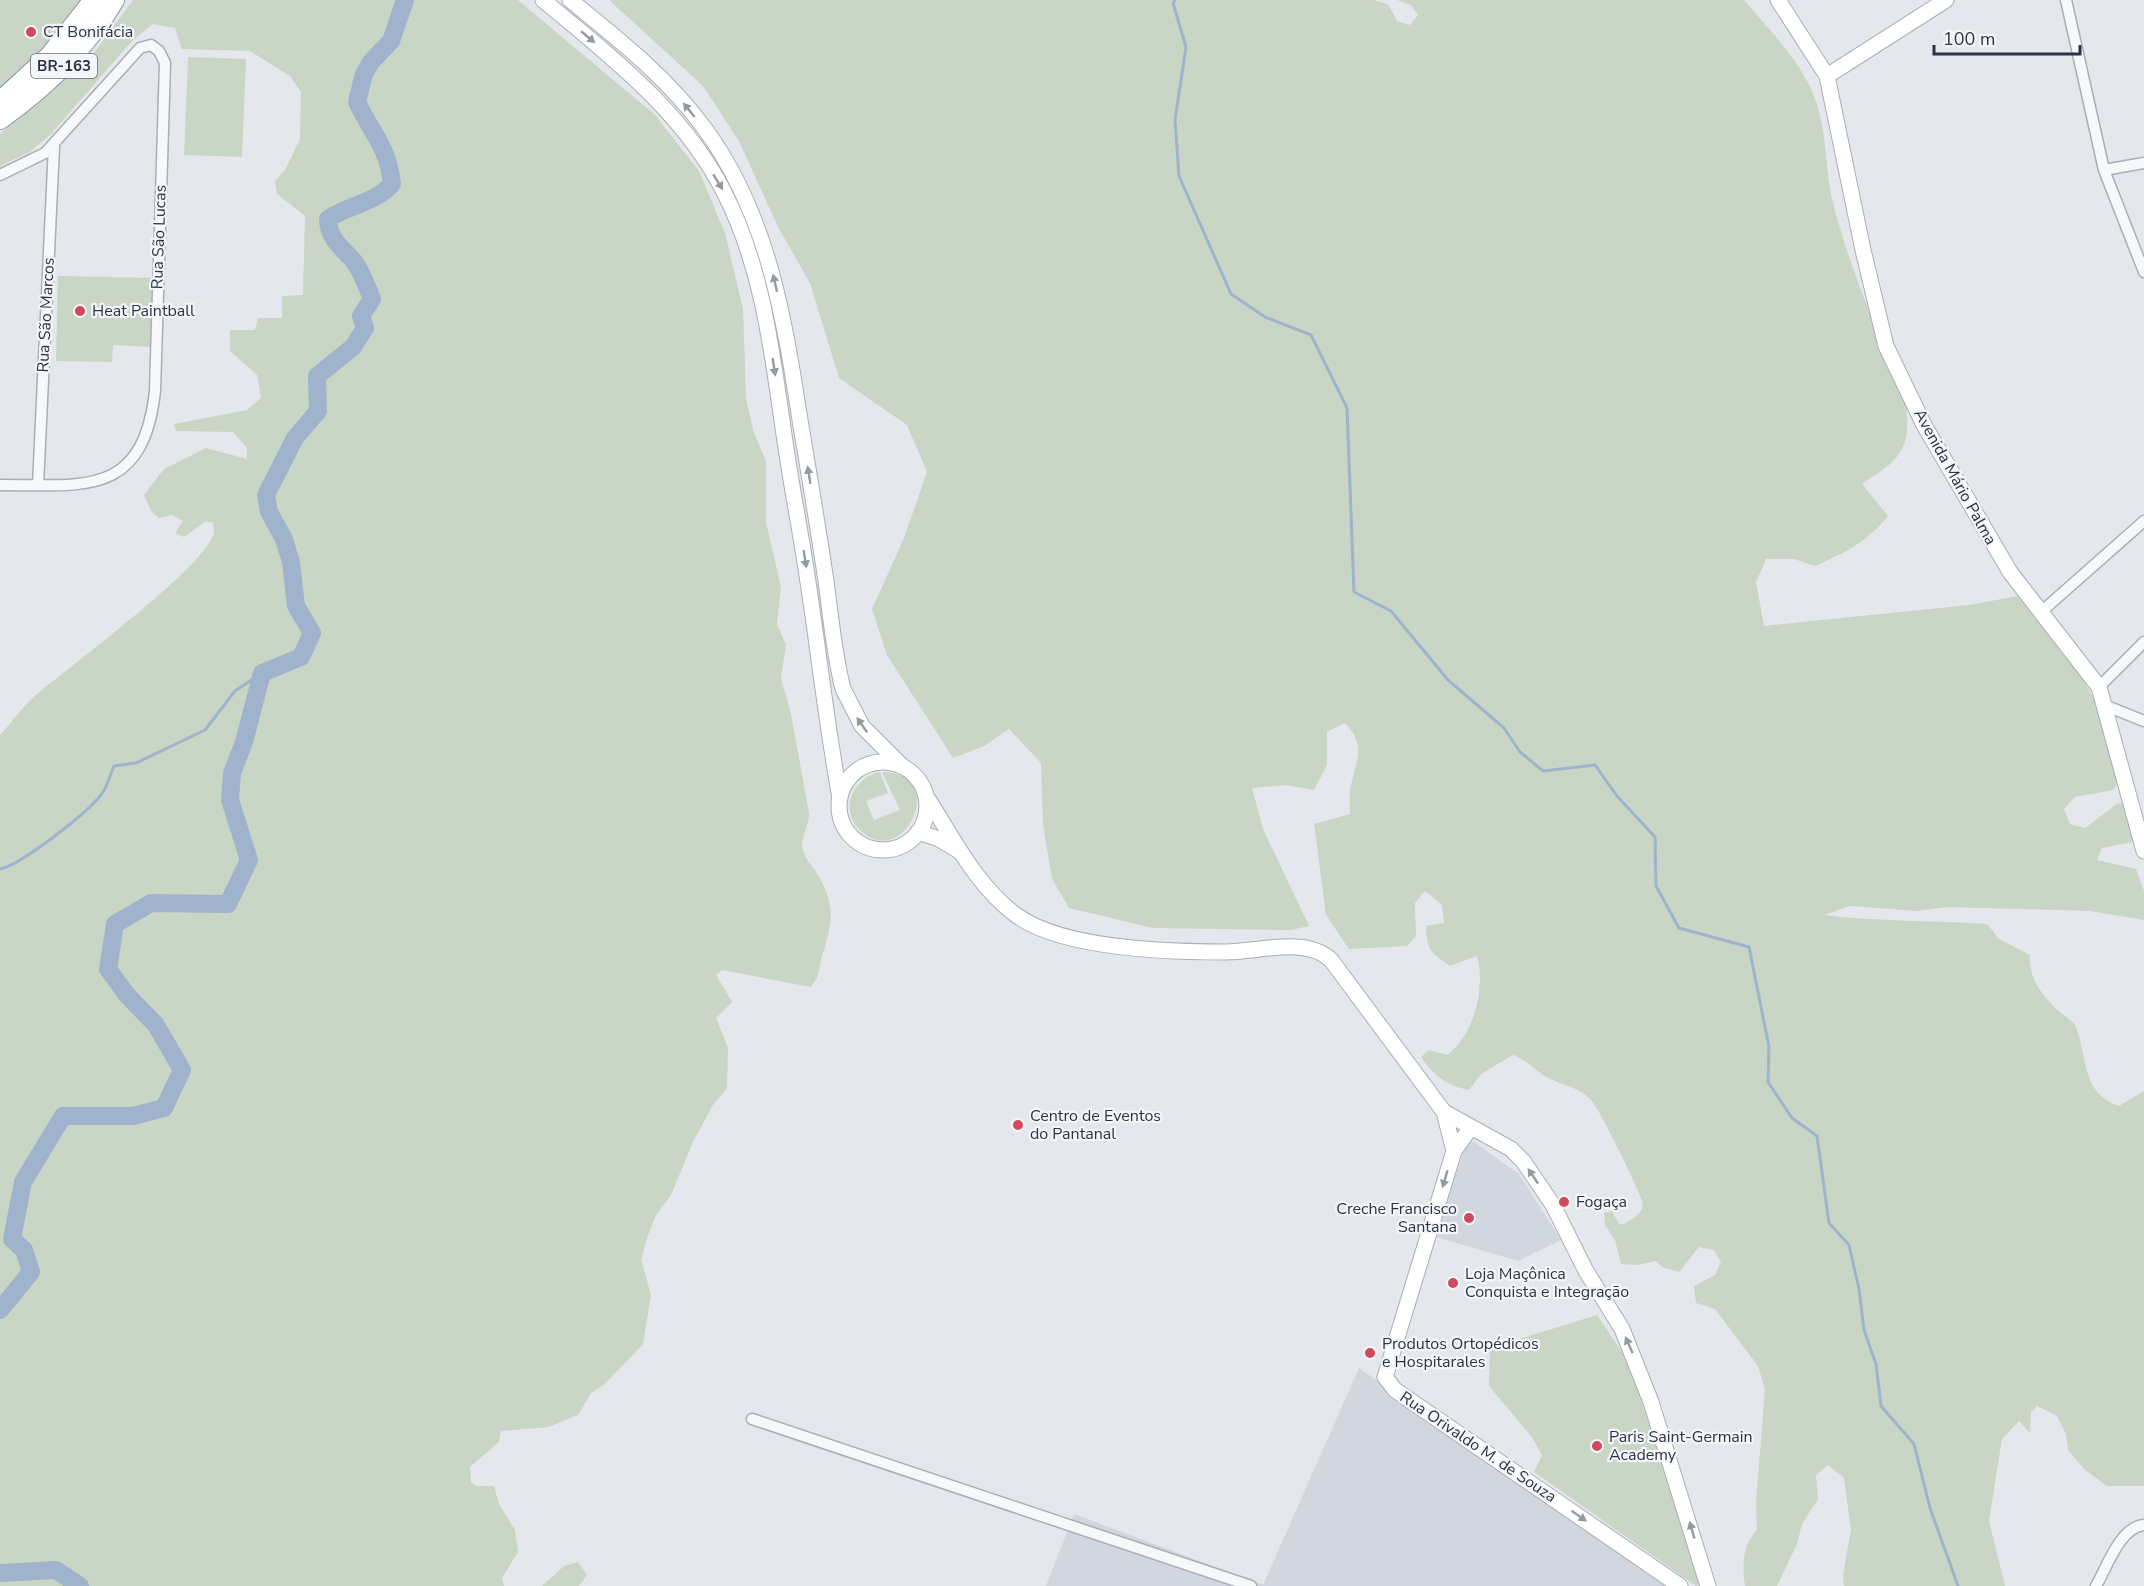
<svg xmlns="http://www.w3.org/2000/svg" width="2144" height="1586" viewBox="0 0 2144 1586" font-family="'Nunito Sans',sans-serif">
<rect width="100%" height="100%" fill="#e4e7ec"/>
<path fill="#d2d6de" d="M1474,1142L1519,1174L1561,1240L1518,1261L1436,1237L1466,1143Z
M1359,1368L1672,1586H1046L1074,1514L1263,1585Z"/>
<path fill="#c9d6c5" d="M0,0H86L77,14L0,95Z
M133,0H518L655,115L699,171L725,233L743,309L746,399L754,433L766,461V522L781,587L777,624L786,645L781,678L791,714L809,813C809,826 803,833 802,844C802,854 809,862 814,869C835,901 834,918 823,953C818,968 822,973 811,987L722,970L716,975L732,1002L716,1018L728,1048L727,1088L713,1105L693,1142L671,1195L656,1215L647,1238L641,1259L651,1295L643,1344L605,1384L591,1393L578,1415L548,1427L501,1431L499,1442L470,1467L471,1482L476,1486H494L499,1504L515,1530L517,1544L518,1552L502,1578L504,1586H0V735C12,723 21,708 34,697C64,670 209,565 214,532C214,529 213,526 213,523L206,521L184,537L175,533L183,521L172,515L159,518L151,511L144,495L164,469L206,448L247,459V448L233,432L176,431L174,424L247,410L261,398L257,375L230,351V330H255L258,318H282V296L303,295L305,216L277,194L275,181L285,170L300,139L301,92L290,76L250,51L182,49L175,28L153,24L132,41L51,134L30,152L0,166V134L90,58Z
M609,0H1373L1388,4L1397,21L1410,25L1418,15L1411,5L1397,0H1744C1767,27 1795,55 1810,87C1828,122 1824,166 1833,203C1851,272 1878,335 1908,399C1905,412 1908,421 1907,432C1903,461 1883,469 1862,484L1888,516C1866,543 1846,552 1815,566L1794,559H1766L1756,582L1764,626L1969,605L2018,596L2079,673L2099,707L2120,779L2113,790L2075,797L2064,809L2070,824L2085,828L2118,803L2128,804L2138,841L2102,848L2097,860L2136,869L2144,891V920L2090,911L1948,907L1917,911L1850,906L1824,915C1878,922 1932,920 1987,924L1999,939L2030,955C2028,979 2044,998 2061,1013C2065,1016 2072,1021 2075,1025C2088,1054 2080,1093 2119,1106L2144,1091V1486H2107L2084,1469L2068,1450L2066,1434L2057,1416L2037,1406L2031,1412L2030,1433L2019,1421L2002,1439L1989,1521L2005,1586H1844L1843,1575L1851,1530L1844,1478L1828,1465L1816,1475L1818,1499L1802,1524L1797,1544L1777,1586H1745C1742,1565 1742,1546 1757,1530L1756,1502L1765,1389L1758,1366L1715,1309L1696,1303L1694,1286L1715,1275L1721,1262L1714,1250L1699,1247L1679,1272L1662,1267L1656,1261L1637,1265L1621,1264L1615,1240L1605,1225L1604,1213L1612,1211L1619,1224H1624C1632,1219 1641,1215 1643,1205C1644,1198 1599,1109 1592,1101C1578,1085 1560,1086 1543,1075C1532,1067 1526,1060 1513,1055L1481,1074L1469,1090C1446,1085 1434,1076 1421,1057L1429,1050L1447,1055C1474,1036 1486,987 1477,956L1450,966C1431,953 1427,950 1426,926L1444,923L1442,905L1425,891L1415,903L1416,936L1407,946L1349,949L1326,915L1314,824L1350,814C1350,806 1349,797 1350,790C1355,762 1368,747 1345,723L1327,732V765L1314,790L1286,785L1252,788L1263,829L1309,926L1291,930L1153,928L1069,908L1052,879L1043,825L1041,763L1009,729L984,746L953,758L887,655L872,609L904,538L927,472L907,425L839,378L810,283L778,227L739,141L703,86Z
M188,57L246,59L242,157L184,155Z
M58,276L155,278L152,347L113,345L112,362L56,361Z
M880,772L888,793L866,801L874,820L900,810L882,772C952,773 902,876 858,828C839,807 855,777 880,772Z
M1597,1315L1628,1361L1699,1574V1585L1696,1586L1534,1472L1542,1455L1532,1437L1489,1386L1490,1348Z
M578,1562L587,1575L579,1586H542L564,1566Z"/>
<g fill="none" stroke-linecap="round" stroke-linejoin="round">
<path stroke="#9fb4cc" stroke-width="3" d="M1175,0L1173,3L1186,47L1175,120L1179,176L1231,294L1265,317L1311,335L1347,408L1354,592L1391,611L1448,680L1504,728L1520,752L1543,771L1595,765L1617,796L1655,837L1656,886L1679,928L1749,947L1769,1047L1768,1082L1792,1118L1817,1136L1829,1223L1849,1245L1859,1289L1864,1330L1876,1364L1881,1406L1914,1444L1930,1508L1958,1586
M0,869C21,865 87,813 101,795C107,788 110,775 114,766L136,763L205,730L235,691L262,673"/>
<path stroke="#9fb4cc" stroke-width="18" d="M0,1310L31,1272L24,1250L12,1239L23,1182L63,1116H133L164,1108L182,1070L156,1025L127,995L108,969L115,924L151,903L228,904L249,860L230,800L232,773L244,742L262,673L301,657L312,633L296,606L291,562L284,539L269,512L266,495L295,438L318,411L317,376L353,347L365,328L361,316L372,299C367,287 361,269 352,259C340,246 329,239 328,219C349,205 375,203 392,184C388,146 372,134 357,102L364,74L371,62L391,41L405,0
M0,1573L56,1570L80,1586"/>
<defs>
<path id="street" d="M2066,0L2104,170L2144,272
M2104,170L2144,163
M0,175L45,153L140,48L151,45L159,51L165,63L155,391C143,497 86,485 0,485
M38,485L54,146
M2041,612L2144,521
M2099,687L2144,642
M2104,705L2144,721
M752,1419L1251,1586
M2096,1586C2107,1567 2120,1527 2144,1525"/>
<path id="secondary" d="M543,0C611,57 684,112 725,194C765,273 773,362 786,448C792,489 800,529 806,569C818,645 826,722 840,798
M570,0C618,39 668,78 705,129C768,215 784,317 800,420C809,474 818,527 826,581C831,618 834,654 843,689L862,726L903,767
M1778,0L1827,76L1863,250L1886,346L1924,425L2010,572L2099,687L2144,851
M1827,76L1946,0
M839 806a44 44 0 1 1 88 0a44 44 0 1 1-88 0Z
M926,796C952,836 976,886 1016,915C1062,949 1169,952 1226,952C1258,952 1306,936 1331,960L1444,1112L1511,1149L1523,1161L1553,1205L1586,1271L1622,1329L1651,1402L1708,1586
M918,832L939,839L959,851
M1444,1112L1454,1151
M1471,1127L1454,1151L1385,1377L1395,1390L1680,1586"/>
<path id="highway" d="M0,102L51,55L94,0
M0,119C45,87 86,48 114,0"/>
</defs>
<use href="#street" stroke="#a9aeb7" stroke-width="13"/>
<use href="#secondary" stroke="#a9aeb7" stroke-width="17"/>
<use href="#highway" stroke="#8b94a3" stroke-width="22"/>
<use href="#street" stroke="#f7f8fa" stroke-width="10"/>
<use href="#secondary" stroke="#fff" stroke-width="15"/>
<use href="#highway" stroke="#fff" stroke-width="20"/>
</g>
<defs><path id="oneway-solid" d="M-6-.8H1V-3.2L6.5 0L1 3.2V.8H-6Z" transform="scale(1.5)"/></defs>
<g fill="#959aa2">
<use href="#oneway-solid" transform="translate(588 37) rotate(40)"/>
<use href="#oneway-solid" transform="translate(689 110) rotate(-129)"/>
<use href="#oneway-solid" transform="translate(718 182) rotate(58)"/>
<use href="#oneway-solid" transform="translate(775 283) rotate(-103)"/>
<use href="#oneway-solid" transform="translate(774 367) rotate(81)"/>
<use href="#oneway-solid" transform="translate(809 475) rotate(-99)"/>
<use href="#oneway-solid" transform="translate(805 559) rotate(81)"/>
<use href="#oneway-solid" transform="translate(862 725) rotate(-125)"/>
<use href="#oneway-solid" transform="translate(1533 1176) rotate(-124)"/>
<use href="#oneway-solid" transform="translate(1445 1179) rotate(106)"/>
<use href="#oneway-solid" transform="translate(1629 1345) rotate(-114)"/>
<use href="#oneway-solid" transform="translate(1579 1516) rotate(35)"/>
<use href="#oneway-solid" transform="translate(1692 1530) rotate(-106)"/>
</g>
<g fill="#d1495b" stroke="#f4f6f9" stroke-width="2">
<circle cx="31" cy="32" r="6"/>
<circle cx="80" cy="311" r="6"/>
<circle cx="1018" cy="1125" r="6"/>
<circle cx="1564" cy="1202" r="6"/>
<circle cx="1469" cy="1218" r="6"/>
<circle cx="1453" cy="1283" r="6"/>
<circle cx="1370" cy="1353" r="6"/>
<circle cx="1597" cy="1446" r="6"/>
</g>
<g text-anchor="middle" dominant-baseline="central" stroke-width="4.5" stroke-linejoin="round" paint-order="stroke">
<rect fill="#f4f6f9" stroke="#676e7b" stroke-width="1.5" x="31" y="54" width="66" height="24" rx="4.5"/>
<g font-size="15" font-weight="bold" fill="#2b3445">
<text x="64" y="66">BR-163</text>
</g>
<g font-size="16" fill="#2b3445" stroke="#f4f6f9" text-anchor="start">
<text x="43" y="32">CT Bonifácia</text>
<text x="92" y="311">Heat Paintball</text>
<text x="1030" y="1116">Centro de Eventos<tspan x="1030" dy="18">do Pantanal</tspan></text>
<text x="1576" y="1202">Fogaça</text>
<text x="1457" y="1209" text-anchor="end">Creche Francisco<tspan x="1457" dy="18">Santana</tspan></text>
<text x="1465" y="1274">Loja Maçônica<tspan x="1465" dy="18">Conquista e Integração</tspan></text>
<text x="1382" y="1344">Produtos Ortopédicos<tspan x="1382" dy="18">e Hospitarales</tspan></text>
<text x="1609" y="1437">Paris Saint-Germain<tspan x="1609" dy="18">Academy</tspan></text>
</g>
<g font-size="16" fill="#2b3445" stroke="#f4f6f9">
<text transform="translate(159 237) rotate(-88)">Rua São Lucas</text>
<text transform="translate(46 315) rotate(-87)">Rua São Marcos</text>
<text transform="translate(1955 477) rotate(61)">Avenida Mário Palma</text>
<text transform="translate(1478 1447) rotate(34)">Rua Orivaldo M. de Souza</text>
</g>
</g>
<path d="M1934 45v9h146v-9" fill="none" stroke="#2b3445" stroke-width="3"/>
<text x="1943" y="45" font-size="18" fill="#2b3445" stroke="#f4f6f9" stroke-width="4.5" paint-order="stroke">100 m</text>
</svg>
